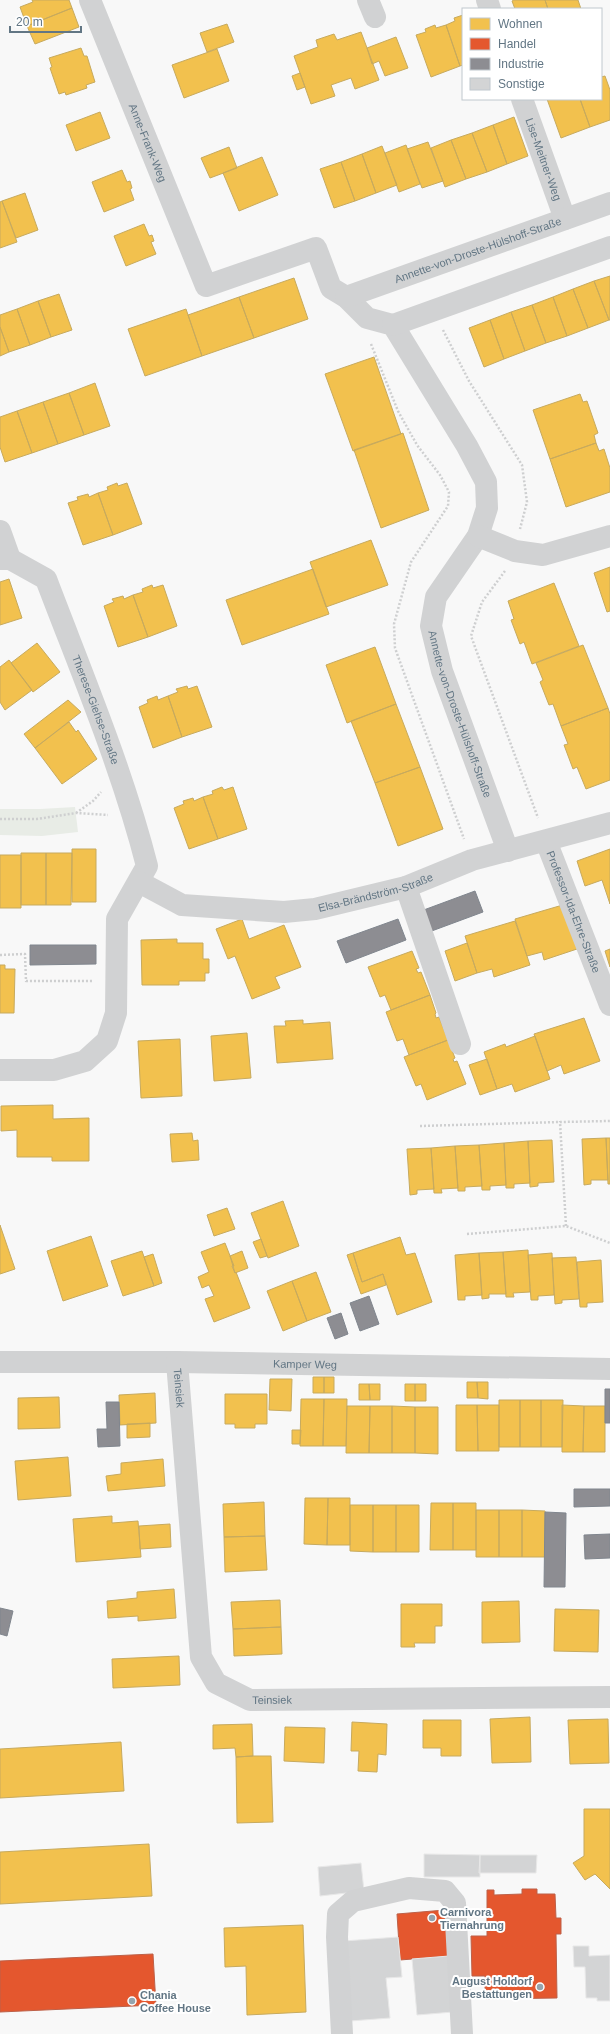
<svg xmlns="http://www.w3.org/2000/svg" width="610" height="2034" viewBox="0 0 610 2034" font-family="Arial,sans-serif">
<rect width="100%" height="100%" fill="#f8f8f8"/>
<path fill="#e8ece6" d="M75,807L78,832L42,836L0,835V809H40Z"/>
<path fill="#f2c14e" stroke="#c7aa5e" d="M32,0H69L72,8L27,26L20,7L33,2Z
M514,0H545L548,9H515L512,1Z
M545,0H578L581,9H548Z
M72,8L79,27L35,44L27,26Z
M463,15V65L460,66L446,25L455,21L454,18Z
M227,24L234,42L207,52L200,33Z
M435,25L436,28L446,25L460,66L431,77L416,35L426,32L425,29Z
M361,32L379,80L355,89L351,78L331,85L335,96L311,104L294,56L318,47L316,40L334,34L337,40Z
M396,37L408,68L385,76L379,61L372,64L367,48Z
M81,48L84,56H87L95,82L86,85L87,88L66,95L65,92L59,94L50,68L52,67L49,58Z
M217,49L229,81L184,98L172,65Z
M300,73L305,87L297,90L292,76Z
M605,76L610,90V120L590,127L580,99H601V77Z
M547,99H580L590,127L561,138Z
M100,112L110,138L76,151L66,125Z
M514,117L528,156L507,164L493,125Z
M493,125L507,164L487,172L472,133Z
M472,133L487,172L466,179L451,140Z
M451,140L466,179L445,187L431,148Z
M428,142L443,181L422,188L407,149Z
M406,145L420,184L399,192L385,153Z
M382,146L397,185L376,193L362,154Z
M229,147L237,168L210,178L201,158Z
M362,154L376,193L355,201L341,162Z
M262,157L278,195L239,211L223,173Z
M341,162L355,201L334,208L320,169Z
M122,170L127,182L130,181L132,188L130,189L134,200L104,212L92,182Z
M25,193L38,230L16,238L2,201Z
M2,201L17,242L0,248V202Z
M144,224L149,236L152,235L154,241L151,242L156,254L126,266L114,236Z
M610,276V320H609L594,281Z
M294,278L308,319L254,338L239,297Z
M594,281L609,320L588,328L573,289Z
M573,289L588,328L567,336L553,297Z
M59,294L72,330L51,337L38,301Z
M239,297L254,338L202,356L188,315Z
M553,297L567,336L546,343L532,305Z
M38,301L51,337L30,345L17,309Z
M532,305L546,343L525,351L511,312Z
M17,309L30,345L9,352L0,327V315Z
M186,309L202,356L145,376L128,329Z
M511,312L525,351L504,359L490,320Z
M490,320L504,359L484,367L469,328Z
M0,327L9,352L0,356Z
M374,357L401,434L353,451L325,374Z
M95,383L110,426L84,435L69,393Z
M69,393L84,435L58,444L43,402Z
M580,394L583,402L587,401L598,433L594,435L596,443L550,459L533,410Z
M43,402L58,444L32,453L17,411Z
M17,411L32,453L5,462L0,447V417Z
M403,433L429,510L381,528L354,450Z
M596,443L599,451L604,449L610,468V492L566,507L550,459Z
M117,483L118,486L127,483L142,524L113,535L98,493L108,490L107,487Z
M98,493L113,535L83,545L68,503L78,500L77,497L88,494L89,497Z
M371,540L388,585L326,607L310,562Z
M610,567V611L607,612L594,573Z
M313,569L329,614L242,645L226,600Z
M9,579L22,618L0,625V582Z
M554,583L579,646L532,664L524,642L520,644L511,620L514,619L508,601Z
M152,585L153,588L163,585L177,626L148,637L133,595L143,592L142,589Z
M133,595L148,637L118,647L104,606L114,602L112,599L123,596L124,599Z
M37,643L60,672L33,692L11,663Z
M583,645L608,708L561,726L553,704L549,705L540,682L543,680L536,663Z
M375,647L396,704L347,723L326,665Z
M9,660L32,690L5,710L0,702V667Z
M187,686L188,689L197,686L212,727L182,737L168,696L178,692L176,689Z
M157,696L158,700L168,696L182,737L153,748L139,707L148,703L147,700Z
M68,700L81,712L35,748L24,734Z
M396,704L420,767L375,783L351,721Z
M608,708L610,714V780L586,789L577,767L573,769L564,745L568,744L561,726Z
M69,722L76,732L78,730L97,759L62,784L35,748Z
M420,767L443,829L398,846L375,783Z
M222,787L224,790L233,787L247,829L218,839L203,797L213,794L212,791Z
M203,797L218,839L189,849L174,808L184,804L183,801L193,798L194,801Z
M72,849H96V902H72Z
M610,849V904L602,880L585,886L577,861Z
M21,853H46V905H21Z
M46,853H72L71,905H46Z
M0,855H21V908H0Z
M566,904L580,948L544,960L542,952L527,956L515,919Z
M242,919L249,939L284,925L301,967L275,977L280,988L252,999L235,956L228,959L216,929Z
M515,921L530,965L494,977L492,969L477,973L465,936Z
M177,939V943H203V959H209V973H205V981H179V985H142L141,940Z
M467,943L477,973L455,981L445,951Z
M610,949V967L605,951Z
M412,951L419,968L416,969L418,973L421,972L430,995L391,1010L385,995L380,997L368,967Z
M0,965H5V969H15L14,1013H0Z
M430,995L436,1013L435,1014L436,1018L439,1017L448,1040L409,1055L403,1039L397,1041L386,1012Z
M584,1018L600,1061L564,1074L561,1065L547,1071L534,1034Z
M303,1020V1024L330,1022L333,1059L277,1063L274,1026H286L285,1021Z
M247,1033L251,1078L214,1081L211,1036Z
M535,1036L550,1079L515,1092L512,1084L497,1089L484,1052L505,1044L506,1047Z
M180,1039L182,1096L141,1098L138,1041Z
M448,1040L455,1058L453,1059L454,1062L457,1061L466,1084L427,1100L421,1084L416,1086L404,1057Z
M487,1059L497,1089L480,1095L469,1065Z
M53,1105V1119L89,1118V1161H52V1157H17V1130L1,1131V1106Z
M192,1133L193,1141L198,1140L199,1160L172,1162L170,1134Z
M606,1138H610V1184H608Z
M606,1138L608,1180H591V1184L584,1185L582,1139Z
M552,1140L554,1182L538,1183V1186L530,1187L528,1141Z
M528,1141L530,1183L514,1184V1188H506L504,1143Z
M504,1143L506,1185L490,1186V1190H482L479,1145Z
M479,1145L482,1186L465,1187V1191H458L455,1146Z
M455,1146L458,1188L441,1189L442,1193H434L431,1148Z
M431,1148L434,1189L417,1190V1194L410,1195L407,1149Z
M283,1201L299,1246L268,1258L251,1213Z
M227,1208L235,1229L214,1236L207,1215Z
M0,1225L15,1269L0,1274Z
M91,1236L108,1286L63,1301L47,1251Z
M400,1237L406,1255L415,1253L432,1302L397,1315L383,1274L362,1282L353,1253Z
M261,1239L267,1256L260,1258L253,1242Z
M225,1243L234,1266H232L235,1273L236,1272L250,1308L214,1322L205,1299L214,1296L209,1285L202,1288L198,1277L209,1272L201,1252Z
M528,1250L530,1292L513,1293L514,1297H506L503,1252Z
M142,1251L154,1286L123,1296L111,1261Z
M242,1251L248,1268L235,1273L230,1256Z
M503,1252L506,1294H489V1298L482,1299L479,1253Z
M353,1253L362,1282L383,1274L386,1285L361,1294L347,1255Z
M479,1253L482,1295L465,1296V1300H458L455,1255Z
M552,1253L554,1295L538,1296V1300H531L528,1255Z
M153,1254L162,1283L154,1286L144,1257Z
M576,1257L579,1299L562,1300V1303L555,1304L552,1258Z
M601,1260L603,1302L587,1303V1307H580L577,1262Z
M316,1272L331,1312L307,1321L292,1281Z
M292,1281L307,1321L283,1331L267,1291Z
M313,1377H324V1393H313Z
M324,1377H334V1393H324Z
M270,1379H292L291,1411L269,1410Z
M467,1382H477L478,1398H467Z
M477,1382H488V1399L478,1398Z
M359,1384H369L370,1400H359Z
M369,1384H380V1400H370Z
M405,1384H415V1401H405Z
M415,1384H426V1401H415Z
M155,1393L156,1423L120,1425L119,1395Z
M225,1394H267V1424H255V1428H235V1424H225Z
M59,1397L60,1428L18,1429V1398Z
M301,1399H324L323,1446H300Z
M324,1399H347L346,1446H323Z
M499,1400H520V1447H499Z
M520,1400H541V1447H520Z
M541,1400H563L562,1447H541Z
M456,1405H477L478,1451H456Z
M477,1405H499V1451H478Z
M562,1405L584,1406L583,1452H562Z
M347,1406H370L369,1453H346Z
M370,1406H392V1453H369Z
M392,1406L415,1407V1453H392Z
M584,1406H605V1452H583Z
M415,1407H438V1454L415,1453Z
M150,1423V1437L127,1438V1424Z
M292,1430H301L300,1444H292Z
M68,1457L71,1496L18,1500L15,1461Z
M163,1459L165,1486L108,1491L106,1476L121,1474V1463Z
M305,1498H328L327,1545L304,1544Z
M328,1498H350V1545H327Z
M264,1502L265,1536L224,1537L223,1504Z
M431,1503H453V1550H430Z
M453,1503H476V1550H453Z
M350,1505H373V1552L350,1551Z
M373,1505H396V1552H373Z
M396,1505H419V1552H396Z
M476,1510H499V1557H476Z
M499,1510H522V1557H499Z
M522,1510L545,1511V1557H522Z
M112,1516V1523L138,1521L141,1557L76,1562L73,1519Z
M170,1524L171,1547L140,1549L139,1526Z
M265,1536L267,1570L225,1572L224,1537Z
M174,1589L176,1618L138,1621V1616L108,1618L107,1601L137,1598V1592Z
M280,1600L281,1627L233,1629L231,1602Z
M519,1601L520,1642L482,1643V1602Z
M401,1604H442V1626H435V1643H414L415,1647H401Z
M555,1609L599,1610L598,1652L554,1651Z
M281,1627L282,1654L234,1656L233,1629Z
M179,1656L180,1685L113,1688L112,1659Z
M530,1717L531,1762L492,1763L490,1719Z
M608,1719L609,1763L570,1764L568,1720Z
M423,1720H461V1756H441V1748H423Z
M352,1722L387,1724L386,1755L378,1754L377,1772L358,1771L359,1751H351Z
M252,1724L253,1756L236,1757L235,1748L213,1749V1725Z
M285,1727L325,1728L324,1763L284,1761Z
M121,1742L124,1791L0,1798V1749Z
M253,1756H271L273,1822L237,1823L236,1757Z
M584,1809H610V1889L595,1874L585,1880L573,1863L584,1856Z
M149,1844L152,1896L0,1904V1852Z
M303,1925L306,2012L247,2015L246,1966L225,1967L224,1928Z"/>
<path fill="#e4572e" stroke="#bd6048" d="M522,1889H537V1894H555L556,1918H561V1934H556L557,1998L485,1999V1976H472L471,1936H487V1890H494V1895L522,1894Z
M445,1910L449,1956L400,1960L397,1914Z
M153,1954L156,2005L0,2012V1961Z"/>
<path fill="#8d8d92" stroke="#80868e" d="M475,891L483,912L429,932L421,911Z
M398,919L406,940L346,963L337,941Z
M30,945H96V964L30,965Z
M369,1296L379,1324L360,1331L350,1303Z
M341,1313L348,1334L335,1339L327,1318Z
M605,1389H610V1423H605Z
M106,1402H119L120,1446L98,1447L97,1429H107Z
M574,1489H610V1506L574,1507Z
M545,1512L566,1513L565,1587H544Z
M610,1534V1558L585,1559L584,1535Z
M0,1608L13,1611L7,1636L0,1634Z"/>
<path fill="#d3d4d5" stroke="#e8e8e8" d="M424,1854L480,1855V1877H424Z
M480,1855H537L536,1873H479Z
M361,1863L364,1891L320,1896L318,1867Z
M398,1937L402,1977L386,1978L390,2018L350,2021L344,1941Z
M573,1946H589V1956L610,1955V2001H597V1998H586L585,1967H574Z
M449,1956L453,2012L417,2015L412,1959Z"/>
<g fill="none" stroke-linecap="round" stroke-linejoin="round">
<path stroke="#cecfd0" stroke-width="2.5" stroke-dasharray="2 2" stroke-linecap="butt" d="M443,330L469,381L522,465L527,502L520,529
M371,344L398,411L417,445L440,475L449,492L448,506L411,562L394,624L395,648L464,839
M505,571L482,602L471,636L538,818
M76,813L93,801L101,792
M0,819H37L76,813L108,815
M0,955L25,954L26,981H93
M420,1126L560,1122
M566,1226L560,1122L610,1121
M467,1234L566,1226L610,1243"/>
<g stroke="#d1d2d3" stroke-width="22">
<path id="s1" d="M90,0L206,286L316,248L331,288L346,297L367,318L393,325L467,446L486,482L487,508L478,536L436,597L431,626L442,671L508,851"/>
<path d="M368,0L375,17"/>
<path d="M487,0L490,9"/>
<path id="s2" d="M522,99L565,219"/>
<path id="s3" d="M346,297L610,203"/>
<path d="M393,325L610,247"/>
<path d="M0,531L10,559"/>
<path d="M478,536L515,551L543,555L610,536"/>
<path id="s4" d="M0,559H10L46,579C82,674 122,768 147,866L117,919L116,1013L107,1041L85,1061L54,1070H0"/>
<path id="s5" d="M546,841L610,1005"/>
<path id="s6" d="M139,882L182,905L284,912L315,909L406,887L472,860L610,823"/>
<path d="M406,887L460,1044"/>
<path id="s7" d="M0,1362H177L610,1369"/>
<path id="s8" d="M177,1362L201,1657L216,1683L250,1700L610,1697"/>
<path d="M342,2034L337,1937L338,1914L353,1901L409,1888L445,1891L455,1903L462,2034"/>
</g>
</g>
<g fill="#96a4ad" stroke="#fff" stroke-width="1.5">
<circle cx="432" cy="1918" r="4"/>
<circle cx="540" cy="1987" r="4"/>
<circle cx="132" cy="2001" r="4"/>
</g>
<g text-anchor="middle" dominant-baseline="central" stroke-width="4" stroke-linejoin="round" paint-order="stroke">
<g font-size="11" fill="#627684" stroke="#fff">
<text stroke="none"><textPath href="#s1" startOffset="154">Anne-Frank-Weg</textPath></text>
<text stroke="none"><textPath href="#s2" startOffset="64">Lise-Meitner-Weg</textPath></text>
<text stroke="none"><textPath href="#s3" startOffset="140">Annette-von-Droste-Hülshoff-Straße</textPath></text>
<text stroke="none"><textPath href="#s4" startOffset="191">Therese-Giehse-Straße</textPath></text>
<text stroke="none"><textPath href="#s1" startOffset="976">Annette-von-Droste-Hülshoff-Straße</textPath></text>
<text stroke="none"><textPath href="#s6" startOffset="245">Elsa-Brändström-Straße</textPath></text>
<text stroke="none"><textPath href="#s5" startOffset="76">Professor-Ida-Ehre-Straße</textPath></text>
<text stroke="none"><textPath href="#s7" startOffset="305">Kamper Weg</textPath></text>
<text stroke="none"><textPath href="#s8" startOffset="26">Teinsiek</textPath></text>
<text stroke="none"><textPath href="#s8" startOffset="386">Teinsiek</textPath></text>
</g>
<g font-size="11" font-weight="bold" fill="#627684" stroke="#fff" text-anchor="start">
<text x="440" y="1912">Carnivora<tspan x="440" dy="13">Tiernahrung</tspan></text>
<text x="532" y="1981" text-anchor="end">August Holdorf<tspan x="532" dy="13">Bestattungen</tspan></text>
<text x="140" y="1995">Chania<tspan x="140" dy="13">Coffee House</tspan></text>
</g>
</g>
<rect x="462" y="8" width="140" height="92" fill="#ffffff" stroke="#c0c8ce"/>
<rect x="470" y="18" width="20" height="12" fill="#f2c14e" stroke="#c0c8ce"/>
<text x="498" y="28" font-size="12" fill="#627684">Wohnen</text>
<rect x="470" y="38" width="20" height="12" fill="#e4572e" stroke="#c0c8ce"/>
<text x="498" y="48" font-size="12" fill="#627684">Handel</text>
<rect x="470" y="58" width="20" height="12" fill="#8d8d92" stroke="#c0c8ce"/>
<text x="498" y="68" font-size="12" fill="#627684">Industrie</text>
<rect x="470" y="78" width="20" height="12" fill="#d3d4d5" stroke="#c0c8ce"/>
<text x="498" y="88" font-size="12" fill="#627684">Sonstige</text>
<path d="M10 26v6h71v-6" fill="none" stroke="#627684" stroke-width="2"/>
<text x="16" y="26" font-size="12" fill="#627684" stroke="#ffffff" stroke-width="3" paint-order="stroke">20 m</text>
</svg>
